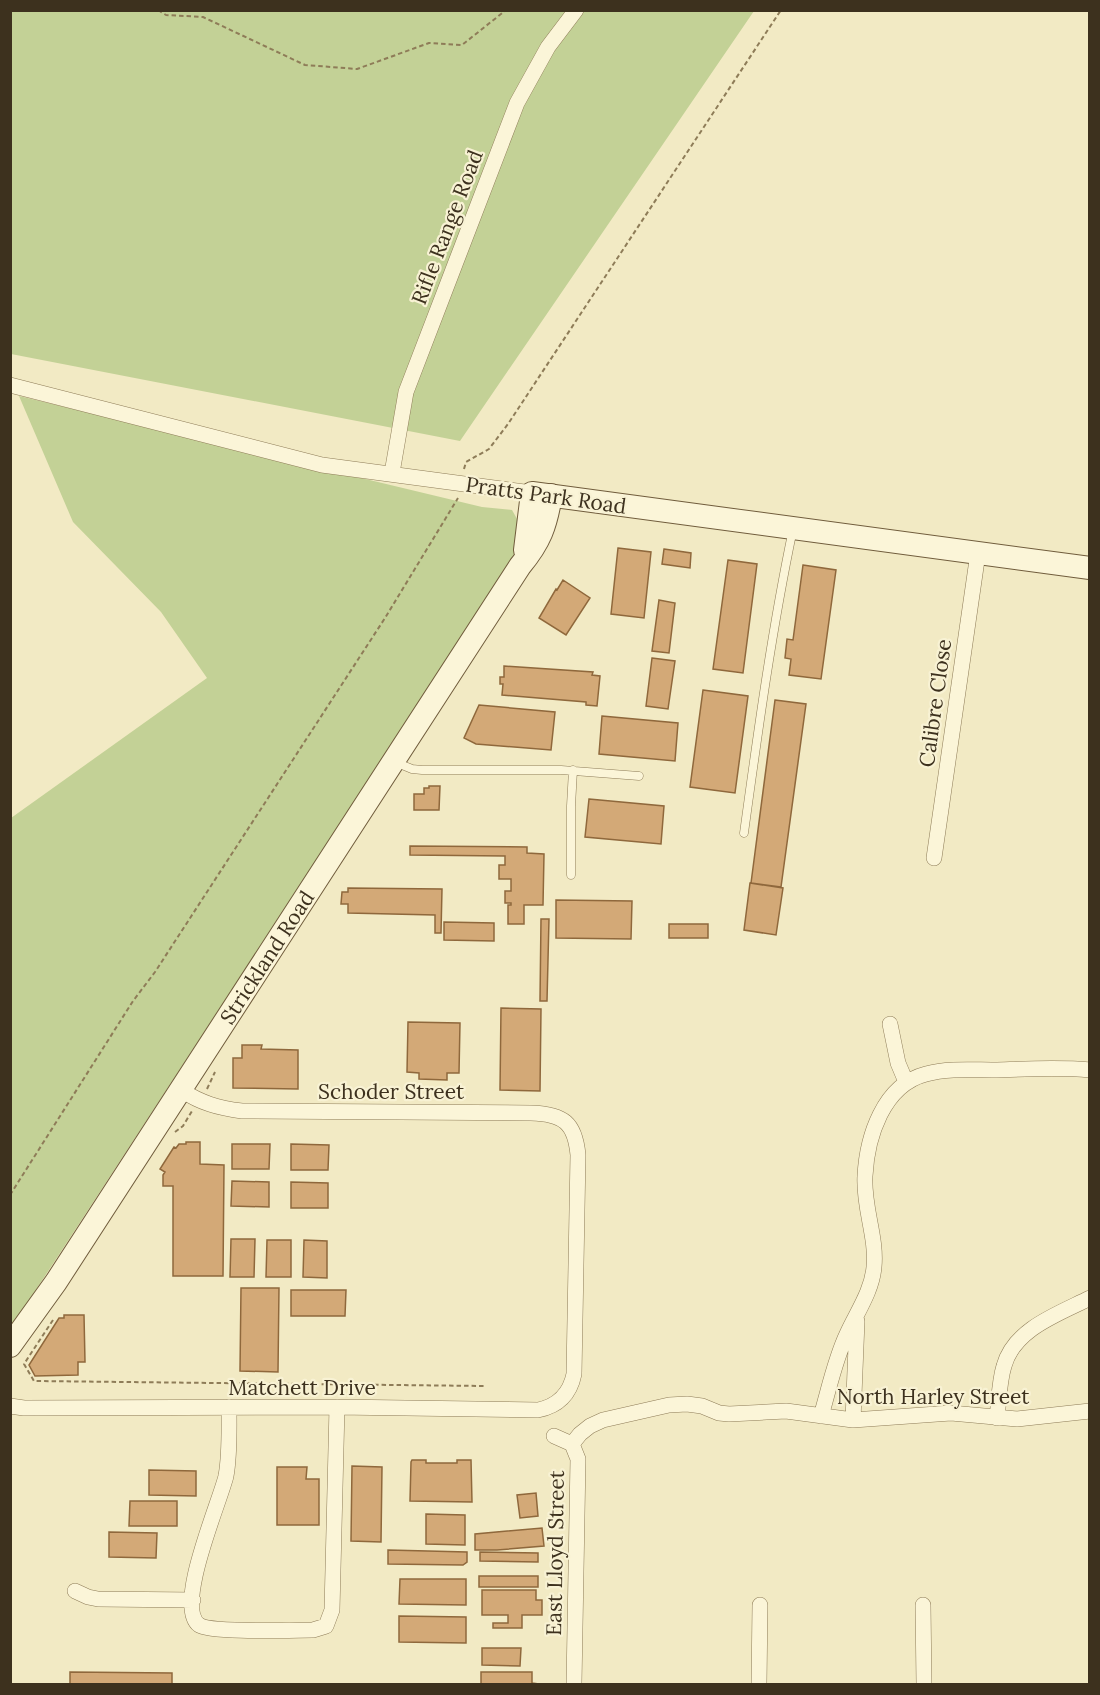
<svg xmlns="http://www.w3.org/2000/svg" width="1100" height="1695" viewBox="0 0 1100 1695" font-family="Lora,serif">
<rect width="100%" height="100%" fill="#f2eac4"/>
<path fill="#c3d196" d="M10,11H754L460,441L11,354Z
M19,396L482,507L512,510L521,526L517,553L11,1328V818L207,678L161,612L73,522Z"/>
<path fill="#d3a977" stroke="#8f683c" stroke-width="1.5" d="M618,548L651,552L644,618L611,614Z
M664,549L691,553L690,568L662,564Z
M728,560L757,564L743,673L713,669Z
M803,565L836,570L821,679L789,675L791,659L785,658L787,639L793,640Z
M563,580L590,598L566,635L539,618L556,589L557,590Z
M659,600L675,603L669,653L652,651Z
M652,658L675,661L668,709L646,706Z
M504,666L593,672L592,675L600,676L597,706L586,705V702L502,695L503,684H500V677H504Z
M703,690L748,696L735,793L690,787Z
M775,700L806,704L781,887L751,883Z
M479,705L555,712L551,750L476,744L464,738Z
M602,716L678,723L675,761L599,754Z
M429,786H440L439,810H414V794H424V788H429Z
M589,799L664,806L661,844L585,837Z
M410,846L527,847V853L544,854L543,905H524V924H508V905H511V903H505V891H511V879H499V865H505V856L410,855Z
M750,883L783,888L776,935L744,930Z
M348,888L442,889L441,933H435V915L348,913V904H341L342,892H348Z
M556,900L632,901L631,939L556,938Z
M541,919H549L547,1001H540Z
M444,922L494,923V941L444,940Z
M669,924H708V938H669Z
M501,1008L541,1009L540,1091L500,1090Z
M408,1022L460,1023L459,1073H447V1080L419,1079V1073L407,1072Z
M242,1045H262L261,1049L298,1050V1089L233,1088V1058H242Z
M186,1142H200V1164L224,1165L223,1276H173V1186H163V1175L165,1172L160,1169L174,1147L176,1148L179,1144H186Z
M232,1144H270L269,1169H232Z
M291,1144L329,1145L328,1170H291Z
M232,1181L269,1182V1207L231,1206Z
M291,1182L328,1183V1208H291Z
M231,1239H255L254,1277H230Z
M267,1240H291V1277H266Z
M304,1240L327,1241V1278L303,1277Z
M241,1288H279L278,1372L240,1371Z
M291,1290H346L345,1316H291Z
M64,1315H84L85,1362H78V1375L35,1376L29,1365L59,1318H64Z
M412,1460H426V1463H457V1460H471L472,1502L410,1501L411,1462Z
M352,1466L382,1467L381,1542L351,1541Z
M277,1467H307L306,1479H319V1525H277Z
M149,1470L196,1471V1496L149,1495Z
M536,1493L538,1516L520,1518L517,1495Z
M130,1501H177V1526H129Z
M426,1514L465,1515V1545L426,1544Z
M542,1528L544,1546L497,1550H475V1534Z
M109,1532L157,1533L156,1558L109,1557Z
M388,1550L467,1552V1562L463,1565L388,1564Z
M480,1552L538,1553V1562L480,1561Z
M479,1576H538V1587H479Z
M400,1579H466V1605L399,1604Z
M482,1590H536V1600H542V1615H522V1628H493V1623H508V1615H482Z
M399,1616L466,1617V1643L399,1642Z
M482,1648H521L520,1666L482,1665Z
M70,1672L172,1673V1684H70Z
M481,1672H532V1683L539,1684H481Z"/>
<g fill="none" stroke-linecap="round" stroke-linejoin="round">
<defs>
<path id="lane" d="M395,762L412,769L422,770H561L639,776
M744,833C758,731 772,629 793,529
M571,875V806L573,770"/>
<path id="street" d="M10,385L322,465L532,493
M392,473L406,392L517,103L548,47L576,10
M934,858L978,553
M890,1024L898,1063L906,1082
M10,1406L24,1408L337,1407L538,1410C558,1406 570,1394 574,1374L578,1155C575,1123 564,1114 531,1113L242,1111C218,1108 201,1103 181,1090
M229,1407C229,1430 230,1454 226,1476C220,1502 174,1606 199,1625C211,1633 293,1630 313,1630L326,1626L332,1610L337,1407
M821,1416C829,1389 835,1359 847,1334C857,1312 872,1291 874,1267C877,1237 863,1207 865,1176C867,1137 883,1085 926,1074C948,1068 972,1070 994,1070C1026,1069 1058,1067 1090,1070
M997,1418C999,1401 999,1382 1004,1366C1014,1329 1058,1314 1090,1298
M853,1420L857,1321
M554,1436L572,1444L578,1459L574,1684
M572,1444L580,1434L590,1426L603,1420L669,1405L687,1404L702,1406L719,1413L729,1414L786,1411L853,1420L951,1413L1017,1419L1090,1411
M75,1591L88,1597L98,1599L193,1600
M923,1605L924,1684
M759,1684L760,1605"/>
<g id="secondary">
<path d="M525,550L532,493L1090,568"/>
<path id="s1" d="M10,1346L56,1282L520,566C540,542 546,526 551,495"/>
</g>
</defs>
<use href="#lane" stroke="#8e7c58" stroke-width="9"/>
<use href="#street" stroke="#8e7c58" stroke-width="16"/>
<use href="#secondary" stroke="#705c3c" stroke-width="24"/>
<path stroke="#8e7c58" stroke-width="2" stroke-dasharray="4.5 3" stroke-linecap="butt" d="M158,10L166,15L203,17L305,65L357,69L429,43L462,45L506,10
M464,469L466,462L489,449L508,424L781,10
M207,1089L215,1072
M175,1132L183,1126L192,1111
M10,1195L133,1001L155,972L385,618L458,498
M53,1320L24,1364L34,1381L486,1386"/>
<use href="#lane" stroke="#fbf5d8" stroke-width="8"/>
<use href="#street" stroke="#fbf5d8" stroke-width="15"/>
<use href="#secondary" stroke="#fbf5d8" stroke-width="22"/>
</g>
<g text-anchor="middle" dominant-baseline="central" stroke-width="4.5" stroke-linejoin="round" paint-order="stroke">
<g font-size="21" fill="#3d311e" stroke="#f8f2d4">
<text transform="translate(447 227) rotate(-69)">Rifle Range Road</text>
<text transform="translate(546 495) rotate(8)">Pratts Park Road</text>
<text transform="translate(935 703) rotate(-82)">Calibre Close</text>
<text stroke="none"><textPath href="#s1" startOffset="466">Strickland Road</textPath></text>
<text x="391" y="1091">Schoder Street</text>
<text x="302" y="1387">Matchett Drive</text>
<text x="933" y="1396">North Harley Street</text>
<text transform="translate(555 1553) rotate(-89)">East Lloyd Street</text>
</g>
</g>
<rect width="1100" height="1695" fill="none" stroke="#3d311e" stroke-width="24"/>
</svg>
